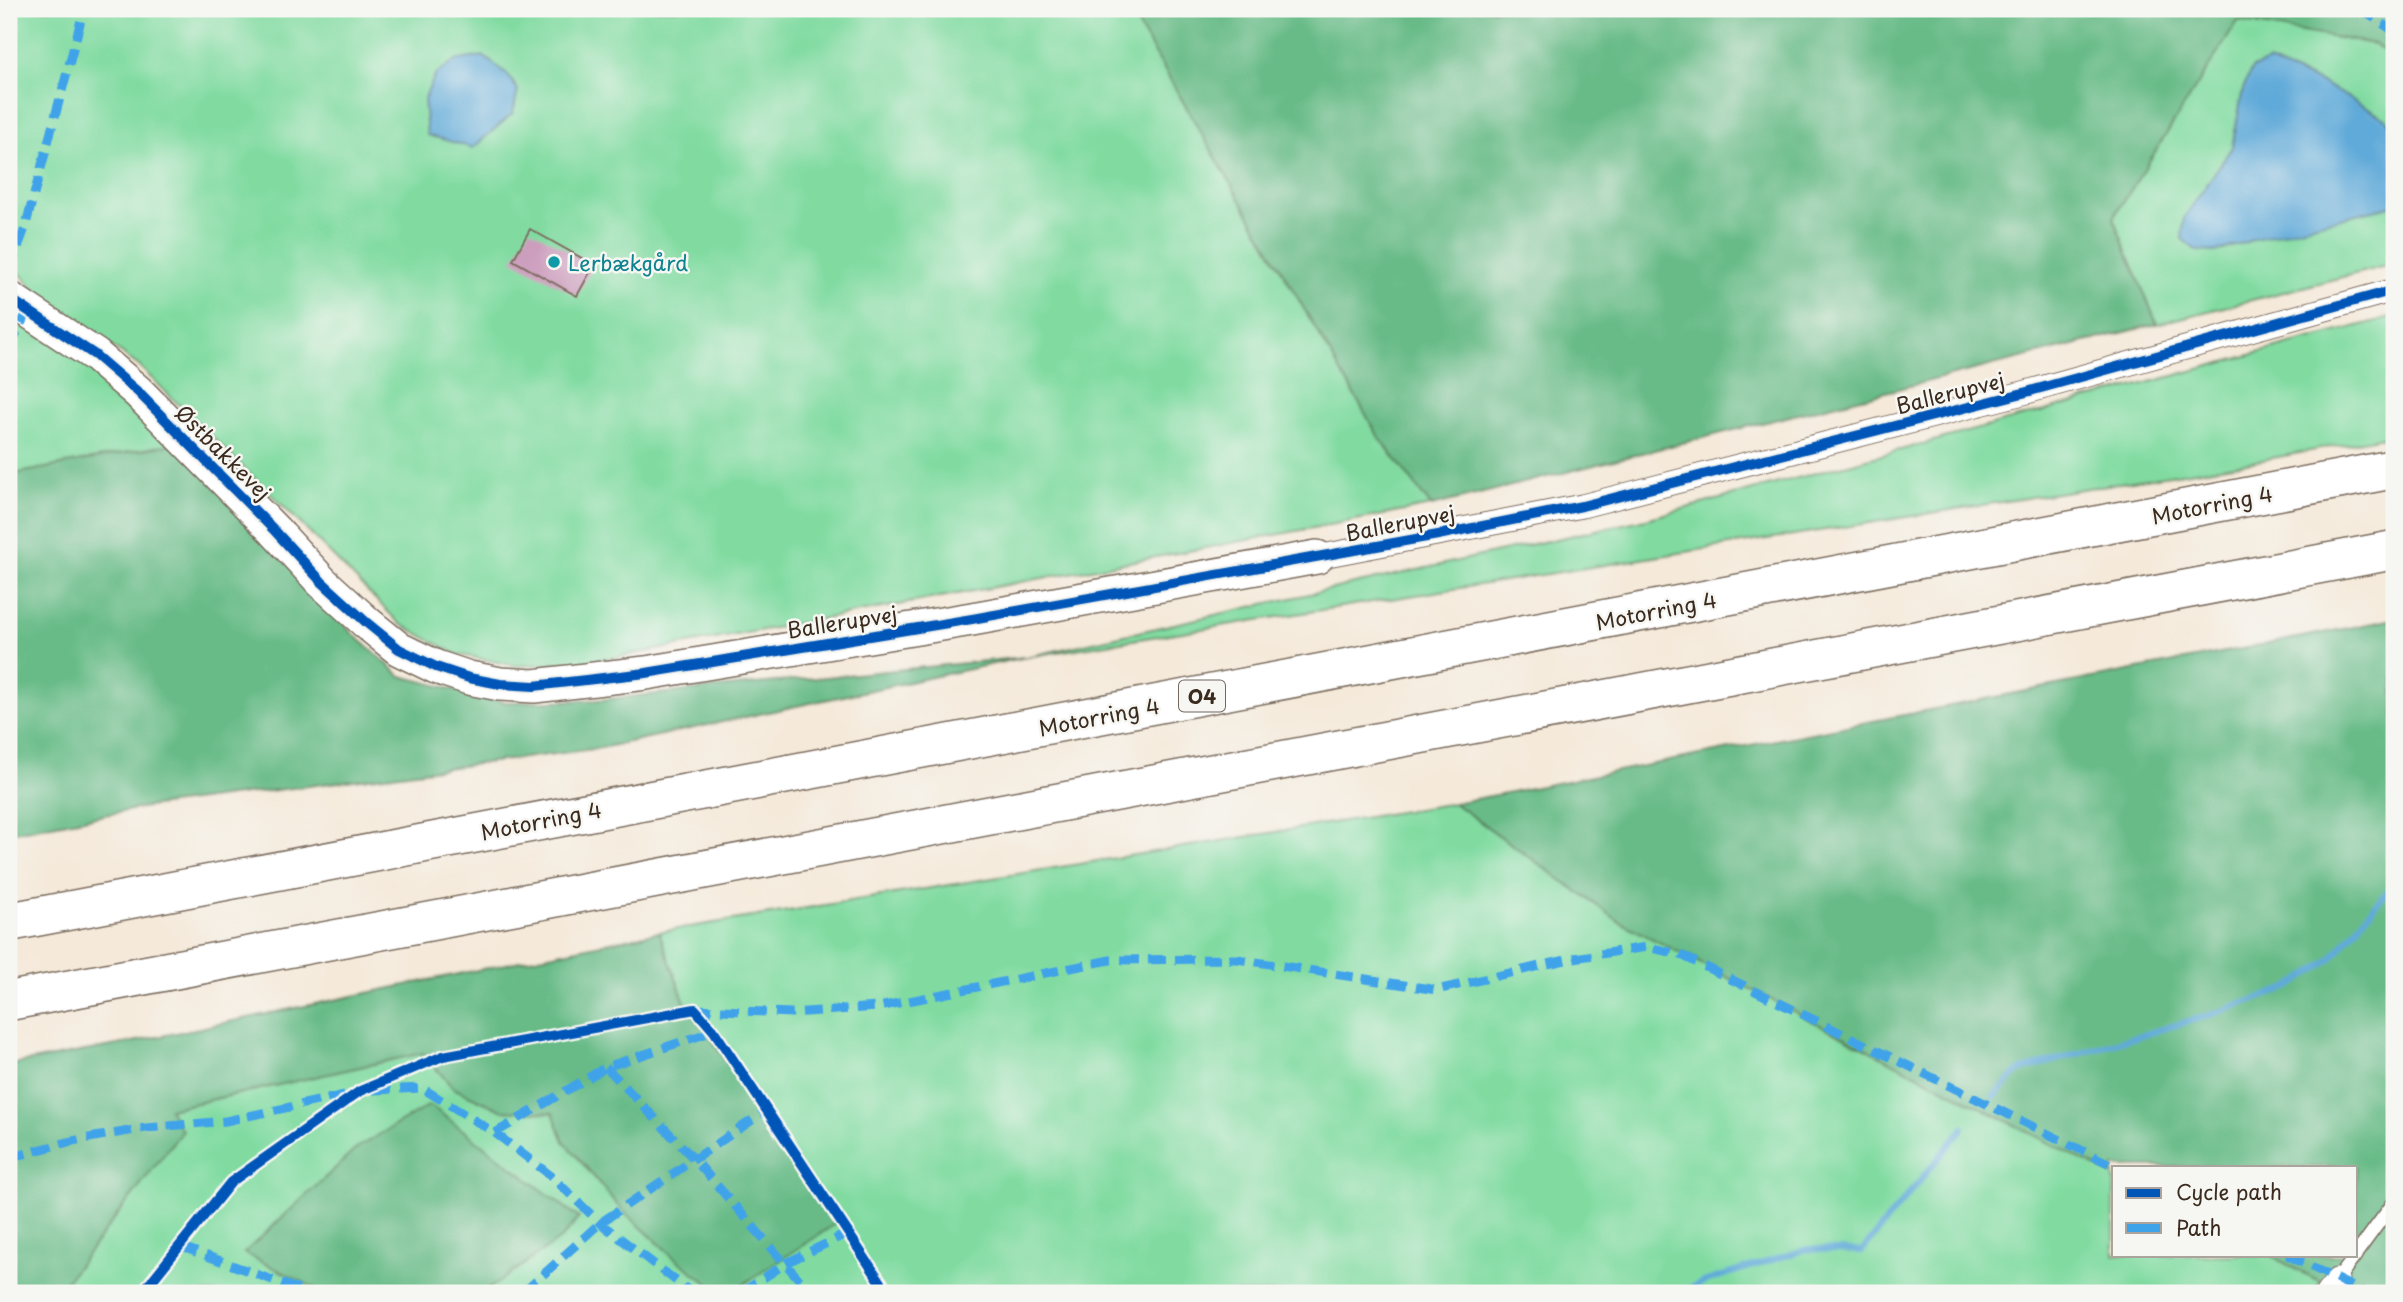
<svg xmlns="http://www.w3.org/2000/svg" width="2403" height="1302" viewBox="0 0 2403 1302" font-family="'Playpen Sans',sans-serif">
<rect width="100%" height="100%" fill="#f6f6f2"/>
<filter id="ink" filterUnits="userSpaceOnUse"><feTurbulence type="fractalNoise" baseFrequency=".0143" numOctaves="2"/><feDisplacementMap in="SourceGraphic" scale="14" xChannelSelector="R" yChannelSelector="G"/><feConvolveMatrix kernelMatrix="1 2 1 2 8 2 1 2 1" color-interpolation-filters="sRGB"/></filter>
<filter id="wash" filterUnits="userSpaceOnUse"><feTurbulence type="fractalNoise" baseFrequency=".00686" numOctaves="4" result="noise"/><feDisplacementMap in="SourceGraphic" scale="28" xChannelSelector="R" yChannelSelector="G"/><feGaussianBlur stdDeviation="1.57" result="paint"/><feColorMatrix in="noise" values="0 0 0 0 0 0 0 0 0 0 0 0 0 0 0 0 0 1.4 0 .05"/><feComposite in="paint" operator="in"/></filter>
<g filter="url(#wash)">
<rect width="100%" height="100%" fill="#f5e9d9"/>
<path fill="#81dba1" stroke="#5e8260" stroke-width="2" d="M9,9H1129L1379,437L1431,506L596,661L517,666L456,654L400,624L278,501L139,366L38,293L9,262Z
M2238,21L2374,44L2394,58V264L2157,324L2113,218Z
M2394,316V435L2252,462L1026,657L1646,519Z
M9,318L90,365L176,443L9,475Z
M1454,803L1620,922L2114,1176V1255H2269L2321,1282L2312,1293H730L838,1222L684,1000L659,932Z
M423,1053L453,1088L502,1110L553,1113L564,1141L620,1208L676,1259L721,1293H57L182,1131L169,1109Z"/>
<path fill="#68bb87" stroke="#527252" stroke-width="2" d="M1129,9H2394V58L2374,44L2238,21L2113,218L2157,324L1431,506L1379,437Z
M176,443L350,631L401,676L504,702L597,700L1026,657L601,748L147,807L9,833V475Z
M2394,619V1293H2343L2269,1255H2356V1167H2114V1176L1620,922L1454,803Z
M659,932L684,1000L838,1222L730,1293H721L676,1259L620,1208L564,1141L553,1113L501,1110L453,1088L423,1053L169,1109L182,1131L57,1293H9V1065L128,1043Z
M430,1105L579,1218L563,1237L483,1293H324L244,1253L358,1147Z"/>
<path fill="#61aad9" stroke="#4e6a7c" stroke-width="2" d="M483,56L507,74L518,90L513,113L473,148L427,135L424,99L436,74L455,61Z
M2268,62L2324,84L2386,119L2394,127V205L2255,239L2217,252L2197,251L2182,239L2184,218L2232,147L2243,89L2252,68Z"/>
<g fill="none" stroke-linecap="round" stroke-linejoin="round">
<path stroke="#61aad9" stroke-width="6" d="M1993,1097L2019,1071L2210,1015L2288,988L2330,960L2394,883
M1678,1293L1706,1281L1807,1249L1862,1251L1963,1128"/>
</g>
<g id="blocks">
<path fill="#cc9dbd" d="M530,229L594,265L577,296L513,260Z"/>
</g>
</g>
<g filter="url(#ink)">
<use href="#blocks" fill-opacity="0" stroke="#7c6d5f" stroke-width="2"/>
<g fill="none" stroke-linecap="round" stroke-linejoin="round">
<defs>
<path id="lane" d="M2356,1254L2394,1202
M2337,1280L2356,1255"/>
<path id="street" d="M1317,557L1582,506L2023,393L2394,290
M2327,1293L2337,1280"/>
<path id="secondary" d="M9,298L95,355L138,392L275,531L322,582L367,623L399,649L436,667L469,678L500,684L534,686L646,673L972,619L1317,557"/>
<path id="highway" d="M9,922L2394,469
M9,1001L2394,550"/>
</defs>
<use href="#lane" stroke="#7c6d5f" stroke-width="15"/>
<use href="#street" stroke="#7c6d5f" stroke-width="25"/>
<use href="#secondary" stroke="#7c6d5f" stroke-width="36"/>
<use href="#highway" stroke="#7c6d5f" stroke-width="41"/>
<use href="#lane" stroke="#fff" stroke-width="12"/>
<use href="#street" stroke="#fff" stroke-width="23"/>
<use href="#secondary" stroke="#fff" stroke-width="33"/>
<use href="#highway" stroke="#fff" stroke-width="38"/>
<path stroke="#3fa3ea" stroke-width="9" stroke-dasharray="18 9" stroke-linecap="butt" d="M2360,9L2394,31
M9,272L25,228L84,9
M9,348L28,310
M694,1009L792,1013L879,1007L1110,960L1237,959L1437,990L1574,958L1647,947L1679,954L2116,1167
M606,1067L694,1159L811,1293
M373,1090L422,1088L495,1133L550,1175L600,1223L692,1293
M495,1133L606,1067L714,1031
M9,1158L72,1141L146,1128L226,1121L349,1094
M180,1246L308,1293
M2287,1255L2365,1293
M523,1293L600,1223L767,1110
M741,1293L786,1263L848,1233"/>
<defs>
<path id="cycleway" d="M9,298L95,355L138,392L275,531L322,582L367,623L399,649L436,667L469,678L500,684L534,686L646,673L972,619L1438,535L1582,506L2023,393L2394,290
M142,1293L231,1182L360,1091L443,1056L695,1009L714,1031L888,1293"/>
</defs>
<use href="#cycleway" stroke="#f6f6f2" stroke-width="15"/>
<use href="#cycleway" stroke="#0057b8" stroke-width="10"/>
</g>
</g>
<circle fill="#0f9aa8" stroke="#f6f6f2" stroke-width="2.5" cx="554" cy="262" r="7"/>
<g text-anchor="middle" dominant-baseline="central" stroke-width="5" stroke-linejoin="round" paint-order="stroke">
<rect fill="#f6f6f2" stroke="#73675e" stroke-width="2" x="1179" y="680.5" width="46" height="31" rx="5"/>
<g font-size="19" font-weight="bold" fill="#3b2a1e">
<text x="1202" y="696">O4</text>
</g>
<g font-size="21" fill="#0d838f" stroke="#f6f6f2" text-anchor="start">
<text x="568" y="262">Lerbækgård</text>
</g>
<g font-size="21" fill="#3b2a1e" stroke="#f6f6f2">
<text transform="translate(1950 392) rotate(-14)">Ballerupvej</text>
<text transform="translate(224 452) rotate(45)">Østbakkevej</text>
<text transform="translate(2212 504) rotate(-11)">Motorring 4</text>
<text transform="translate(1400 522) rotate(-11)">Ballerupvej</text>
<text transform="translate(1656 610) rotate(-11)">Motorring 4</text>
<text transform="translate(842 621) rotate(-9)">Ballerupvej</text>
<text transform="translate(1099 716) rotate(-11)">Motorring 4</text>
<text transform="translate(541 820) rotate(-11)">Motorring 4</text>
</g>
</g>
<rect width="2403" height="1302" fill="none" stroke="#f6f6f2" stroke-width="35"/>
<rect x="2112" y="1166" width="245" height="91" fill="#f6f6f2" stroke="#aba49d" stroke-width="2"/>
<rect x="2126" y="1188" width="35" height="10" fill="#0057b8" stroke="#aba49d" stroke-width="2"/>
<text x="2176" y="1200" font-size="21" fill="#3b2a1e">Cycle path</text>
<rect x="2126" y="1223" width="35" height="10" fill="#3fa3ea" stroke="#aba49d" stroke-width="2"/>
<text x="2176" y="1236" font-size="21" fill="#3b2a1e">Path</text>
</svg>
